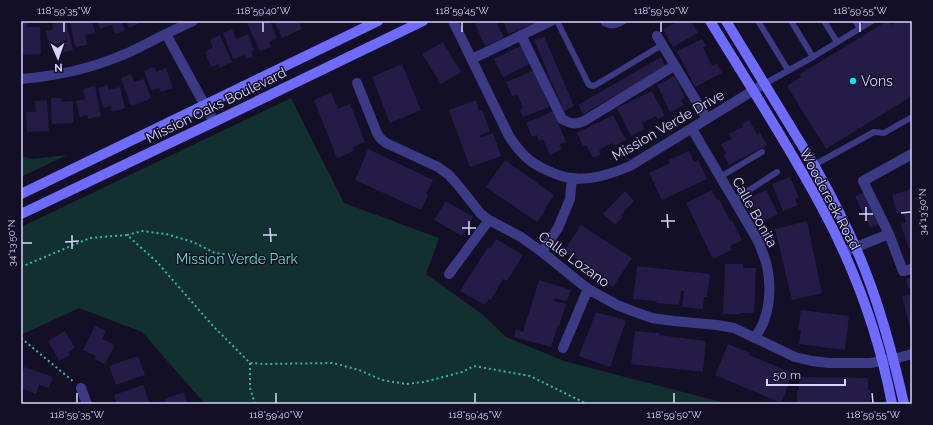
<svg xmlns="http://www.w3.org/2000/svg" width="933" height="425" viewBox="0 0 933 425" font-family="Raleway,sans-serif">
<rect width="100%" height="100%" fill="#130f26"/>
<path fill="#12302f" d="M291,98L344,203L439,238L426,274L482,314L506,337L564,361L729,404H205L142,332L79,308L21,335V227Z
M67,155L21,177V156L32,159Z"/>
<path fill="#241b47" d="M66,21L73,50L62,53L59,44L49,47L46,31L53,29L52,24Z
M70,21H92L95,33L85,35L87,45L75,47Z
M97,21H121L125,31L115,34L112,25L100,29Z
M126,21H137L138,24L129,28Z
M246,21H258L259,23L264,21H270L277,38L269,42L271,47L260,51Z
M274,21H298L302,29L282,38Z
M480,21H496L504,38L485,46L475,24L480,22Z
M503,21H541L508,34Z
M679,21H691L698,33L673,47L663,29Z
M887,21H889L891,25L898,21H912V96L826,149L787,86L801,77L800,74Z
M21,23H27V27H40L41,54L21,55Z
M232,29L236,39L248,34L254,50L251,51L253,57L246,59L245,55L233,59L223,33Z
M220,35L232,62L220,68L218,64L211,67L205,52L213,48L210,40Z
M544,36L574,106L564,111L534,40Z
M702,39L706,46L703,47L712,66L717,63L722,73L695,87L677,51Z
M443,42L461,72L441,84L422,54Z
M521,46L530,64L503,77L494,59Z
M661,57L666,67L583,114L578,105Z
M402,64L421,110L390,123L372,77Z
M154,67L156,72L166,68L173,88L161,92L159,88L151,90L144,71Z
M535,70L549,107L523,117L520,110L523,108L517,94L512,96L506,82Z
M131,74L134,82L144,79L151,98L148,99V100L131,106L121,78Z
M675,76L685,98L681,100L684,105L670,112L657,85Z
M107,85L109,90L120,87L125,108L112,112L111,106L103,108L98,88Z
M95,86L101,116L88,119L87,115L80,117L76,101L85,99L83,89Z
M652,91L665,116L658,119L656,116L642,123L645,129L631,136L617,108Z
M331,92L338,109L350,104L365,142L353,147L354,151L337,158L314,100Z
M51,98H61L62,102L73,101L74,123L52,124Z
M47,100L49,131L27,132L26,112H36L35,101Z
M476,100L479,111L482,110L490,131L480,135L481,138L493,133L501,156L470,167L449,110Z
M553,111L566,142L560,144L562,149L550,155L543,139L539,141L537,135L532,137L526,123Z
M613,115L626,140L614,146L612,143L599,150L601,154L593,158L586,145L583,146L577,133Z
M749,120L757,134L760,132L767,145L729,165L724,155L726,153L721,144L732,139L729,134L743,127L742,124Z
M368,149L433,180L426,194L428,195L421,210L355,180Z
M689,151L694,162L698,160L707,179L662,200L649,173L670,163L668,160Z
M505,160L554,195L546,207L547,208L537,222L486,187Z
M790,177L799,198L795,199L798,205L783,211L772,184Z
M912,188V248L909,249L901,224L906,222L903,212L897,214L892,195L907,191V190Z
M712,190L717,200L719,199L730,221L732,220L742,240L730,246L732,250L713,259L686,203Z
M766,190L778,214L760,223L748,199Z
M625,191L634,201L621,215L623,217L615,225L603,214Z
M865,192L879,224L870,228L855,196Z
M446,201L473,217L462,236L434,220Z
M807,221L822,293L792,300L775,229Z
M581,225L632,258L613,287L582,265L583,263L564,251Z
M496,239L523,255L507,281L503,279L491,300L489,299L485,305L460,291L488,247L490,249Z
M725,264H743V268H756L754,313H740V314H723Z
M637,266L710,274L707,297H704L703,309L682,307L684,291H681L679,305L656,303L657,301L633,299Z
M912,277V287L908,288L906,279Z
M539,280L571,290L567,301L555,298L554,301L566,304L559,326L558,325L551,347L514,337L516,329L523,332Z
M912,294V327H910L902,296Z
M801,310L849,316L845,350L799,344L801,330H798Z
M596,312L609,316V315L626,321L610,367L579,356Z
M95,326L106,331L102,339L115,345L105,364L94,359L96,356L83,350Z
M65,331L75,348L68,352L70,355L59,361L48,341Z
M635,331L659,333V335L706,341L703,372L631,364Z
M728,344L750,353L749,355L793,373L781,403L715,375Z
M138,356L145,375L116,385L109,366Z
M24,367L53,377L49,388L39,385L36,394L21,388V377Z
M799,377L868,378V391L870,390V404H797V390H799Z
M143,385L150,404H128V403L117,404L114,395Z
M184,392L188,404H166L164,399Z"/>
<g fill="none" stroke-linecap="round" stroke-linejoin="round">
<path stroke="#2fb8b0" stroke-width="2" stroke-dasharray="2 3" stroke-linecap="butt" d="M127,235L142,231L166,234L193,242L215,253L232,255L246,258L256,263
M21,267L90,238L127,235L157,262L213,326L250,363L266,364L333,363L359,370L382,380L406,384L424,382L462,372L474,366L530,376L587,404
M21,338L74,382
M250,363V388L255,404"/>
<path stroke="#3d3a85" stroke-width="6" d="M557,21L589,85L594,86L662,45
M603,21L604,23C612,27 616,26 624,21
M758,21L788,70
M791,21L813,57
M824,21L837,42
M855,21L860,28
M764,84L813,57L872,21
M814,165L874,132L884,133L912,117
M720,177L762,152
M734,200L777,172"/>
<path stroke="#3d3a85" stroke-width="10" d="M453,21L509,136C514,144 520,152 527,158C537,167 559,177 572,178C592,181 613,173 630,166L764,84
M166,34L214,122
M521,35L562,119C571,124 575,125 584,121L674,66
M657,36L707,119
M472,59L551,21
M21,79C56,76 87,70 120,56C130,53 139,47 148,43C163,35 178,28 193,21
M357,83L377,133L380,138L386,143L438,167L449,175L457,184L481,214L489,220L521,237L542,252L588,289L617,305L635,312L652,318L674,321L717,325L734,328L795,357L812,361L829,363H870L894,359L912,354
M692,129L754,234C757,239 760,245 762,251C771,272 772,299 764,321C762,327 758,332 755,338
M889,234L863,181L912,154
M542,252L558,228L570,199L572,178
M844,252L889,234L903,271L912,269
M449,274L489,220
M563,348L588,289
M81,388L87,404"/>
<path stroke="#6f6bff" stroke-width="10" d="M710,21C748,83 788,144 822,208C855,269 879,336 892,404
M726,21L814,165C836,204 856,244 871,286C885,325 895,364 904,404
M21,194L378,21
M21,214L214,122L423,21"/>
</g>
<path fill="none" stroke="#d9d4ff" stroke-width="1.5" d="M64,22V32M263,22V32M462,22V32M661,22V32M860,22V32M866,207V221M901,213L911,212M667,214L668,228M859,214H873M469,221V235M661,221H675M270,228L271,242M462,228H476M72,235V249M263,235H277M65,242L79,241M22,243H32M77,393V403M276,393V403M475,393V403M674,393V403M872,393L873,403"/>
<circle fill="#00e5ff" stroke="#130f26" stroke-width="1.5" cx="853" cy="81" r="4"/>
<g text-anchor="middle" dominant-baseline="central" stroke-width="3" stroke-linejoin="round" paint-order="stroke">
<g font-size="14" fill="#d9d4ff" stroke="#130f26" text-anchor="start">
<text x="861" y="81">Vons</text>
</g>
<g font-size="14" fill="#d9d4ff" stroke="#130f26">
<text transform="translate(216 105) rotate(-26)">Mission Oaks Boulevard</text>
<text transform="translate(668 125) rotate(-30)">Mission Verde Drive</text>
<text transform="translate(830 199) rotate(62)">Woodcreek Road</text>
<text transform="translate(755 212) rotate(61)">Calle Bonita</text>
<text transform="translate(574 259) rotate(36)">Calle Lozano</text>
</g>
<g font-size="14" fill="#5fe0c0" stroke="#130f26">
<text x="237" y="259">Mission Verde Park</text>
</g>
</g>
<rect width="933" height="425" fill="none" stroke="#130f26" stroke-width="44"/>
<g transform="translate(58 58) rotate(178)" stroke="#130f26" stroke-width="3" paint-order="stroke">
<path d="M0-3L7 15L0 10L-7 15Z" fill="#d9d4ff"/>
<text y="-6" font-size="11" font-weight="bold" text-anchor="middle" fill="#d9d4ff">N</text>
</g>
<path d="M767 379v6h78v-6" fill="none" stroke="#d9d4ff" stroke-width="2"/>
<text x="773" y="379" font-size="12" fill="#d9d4ff" stroke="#130f26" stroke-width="3" paint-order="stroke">50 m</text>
<rect x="22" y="22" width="889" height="381" fill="none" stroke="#d9d4ff" stroke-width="1.5"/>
<g font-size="10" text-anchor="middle" fill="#d9d4ff">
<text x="64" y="14">118°59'35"W</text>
<text x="263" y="14">118°59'40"W</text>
<text x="462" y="14">118°59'45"W</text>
<text x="661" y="14">118°59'50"W</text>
<text x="860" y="14">118°59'55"W</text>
<text transform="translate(922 212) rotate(-90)" y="4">34°13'50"N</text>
<text transform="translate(11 243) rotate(-90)" y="4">34°13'50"N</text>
<text x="77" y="418">118°59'35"W</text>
<text x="276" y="418">118°59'40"W</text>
<text x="475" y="418">118°59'45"W</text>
<text x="674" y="418">118°59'50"W</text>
<text x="873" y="418">118°59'55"W</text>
</g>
</svg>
